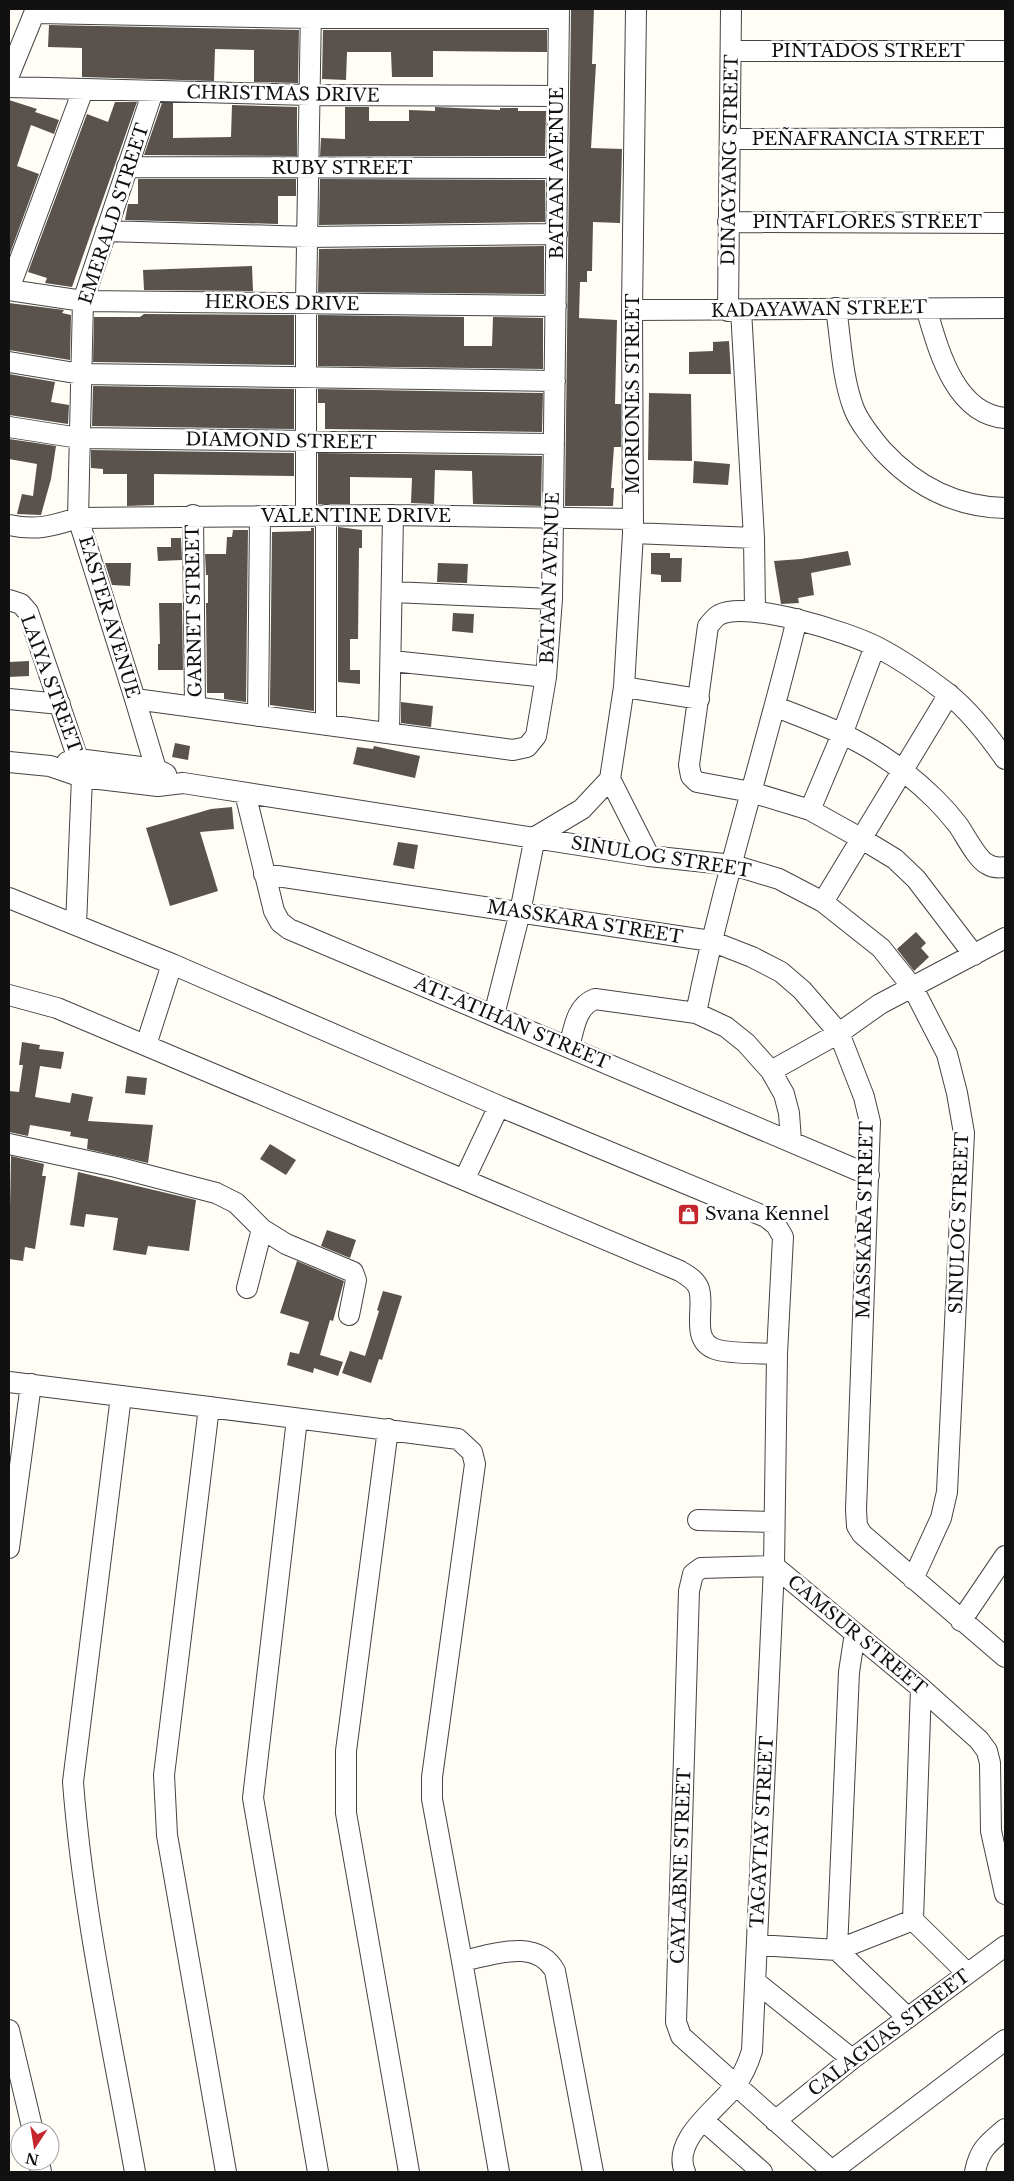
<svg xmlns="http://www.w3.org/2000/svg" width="1014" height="2181" viewBox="0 0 1014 2181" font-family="'Libre Baskerville',serif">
<rect width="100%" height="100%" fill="#fffdf5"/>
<path fill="#5a524d" d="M571,9H594L592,64H596L591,148L622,149L620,223L593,222L592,271H587V282H580L579,318L617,320L615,404H621V447H614L611,488H614L613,506H565Z
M49,25L299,30L298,83L254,82V50L215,49L214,81L82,77V48L48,47Z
M323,30H547V52L433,51V77H392L391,52H347L346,80L322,79Z
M9,100L37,109L35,112L59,120L54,134L31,125L17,166L39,174L9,256Z
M115,102H137L72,287L45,283L47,278L28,272L87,114L108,122Z
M162,103H173V138L231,137L232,105L297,107V156L144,155Z
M345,107H369V121H409V110L435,111V107L500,110V108H518V111H546L545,156H320L321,138L345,139Z
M138,179H296V196H278V224L125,220L128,204H138Z
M320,179L545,180V222L319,225Z
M544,246V294L318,292L319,249Z
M252,266L253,291L144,290L143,270Z
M9,303L64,310L62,313L71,315L70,360L9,350Z
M144,314L294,315V365L93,362L94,317H140Z
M318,315L464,317V346H492L493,317L543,318V369L318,366Z
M729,341L731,374H689V352L713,351V342Z
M9,374L55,382L51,402L69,405L68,424L9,415Z
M93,386L294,389V429L92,426Z
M318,389L543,393L542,432L325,429V403H318Z
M649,393L691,394L692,461L648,460Z
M9,439L56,446L51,479L41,515L17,514L22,494L33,496L37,464L9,459Z
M91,450L294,453V476L154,474V505L127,506V474H103V469L91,468Z
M318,453L542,456L541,506L473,504L472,471L435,470L434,504L411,503L412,478L350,477V504H318Z
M694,461L730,464L728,485L693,483Z
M338,527L362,530V548H359L358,639H350V670H360V684L338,682Z
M311,528H314V711L270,705L272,532L311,531Z
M233,530H248L246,702L224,699V693H207L206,603H208V575H206L205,554H226L227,537H232Z
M171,538H181L182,560L158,561L157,547H171Z
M848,551L851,565L811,573L814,595L798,598L799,603L781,604L774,561L801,559Z
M651,553H670V558H682L681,582H661V575L651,574Z
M105,563H131L130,586L112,585Z
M438,563L468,564L467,583L437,582Z
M159,603H182L183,670H158V644H160Z
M453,613L474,614L473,633L452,631Z
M29,661V676L9,677V662Z
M401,702L433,706L431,727L401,723Z
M175,743L190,746L188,760L172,757Z
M374,746L420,756L415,778L353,764L357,747L373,749Z
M232,807L234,829L200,832L218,891L170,906L146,828L211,809Z
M398,842L418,845L414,869L393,865Z
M916,932L926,943L921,948L929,957L914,971L897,949Z
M22,1042L40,1045L39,1049L64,1052L61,1069L40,1066L35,1097L70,1103L72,1093L93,1097L88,1121L153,1125L148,1163L87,1149L88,1139L70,1136L71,1132L30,1125L28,1136L9,1132V1091L19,1092L23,1065H19Z
M127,1076L147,1078L145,1095L125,1093Z
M270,1144L296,1160L286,1175L260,1159Z
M11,1156L44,1164L42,1176H46L35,1249L25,1247L23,1261L9,1259Z
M78,1172L196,1200L189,1251L148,1246L146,1255L113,1250L118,1218L86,1214L84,1227L70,1225Z
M327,1230L356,1240L350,1258L321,1246Z
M297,1261L344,1281L333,1321L330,1320L320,1355L343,1362L338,1376L314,1368L313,1373L287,1365L290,1352L299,1354L309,1322L280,1313Z
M383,1291L402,1296L382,1360L379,1359L371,1383L342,1373L350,1351L365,1356L379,1311L377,1310Z"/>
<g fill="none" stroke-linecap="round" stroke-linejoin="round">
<defs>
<path id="minor" d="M636,9L632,310L633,533L624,687L610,779L649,856
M35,13L311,18H559
M731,51H1005
M9,75L36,9
M9,87L309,95L558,96
M153,91L83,301L78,518L393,515L633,519
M731,139L1005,138
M127,167L557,168
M728,222L1005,223
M106,231L309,237L557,234
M9,289L83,90
M9,290L83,301L556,306
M836,308C841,341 842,378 854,409C860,424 872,438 882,450C915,486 956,507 1005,508
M926,308C938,348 954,414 1005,418
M632,310L1005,308
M741,310L754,538L755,610
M728,311L731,9
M9,362L81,374L555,381
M9,427L79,438L554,444
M193,515L195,707
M306,515V303L311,9
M326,515V725
M9,525C36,531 52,526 78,518L135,699L156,769L158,786
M633,533L754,538
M393,592L552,599
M9,600L21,604L28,612L78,759L82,777L76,925
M392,661L546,677
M624,687L699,699
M9,699L60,704
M135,699L513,750L527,747L536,736L546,677L552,599L559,9
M776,707C842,732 883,748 935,799C943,807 951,816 958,825C965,835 977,859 987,864C993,868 999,868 1005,867
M258,716L260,516
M389,732L393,515
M9,762L50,766L82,777L158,786L183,783L649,856L733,865L779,879L823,902L881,948L913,988L947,1054L957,1093L964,1133L947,1492L941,1518L913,1579
M67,762L78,759L156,769L166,774
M245,793L274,911L280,922L289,929L869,1175
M810,810L843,732L875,646
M264,874L711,941L752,957L781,972L802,990L839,1033L864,1097L870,1122L856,1510L857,1526L862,1534L1005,1657
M9,898L172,964L499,1106L766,1217L776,1225L783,1237L777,1354L774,1566L921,1688L979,1740L987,1751L990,1763L991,1831L1005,1894
M823,902L949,694
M974,955L916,879L895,859L862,839L810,810L751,792L697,782L691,776L689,765L708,626C711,623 715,617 719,615C747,600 848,632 877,647C902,660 925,676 947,693C970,711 989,736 1005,759
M9,995L57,1008L680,1271C688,1276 696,1280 699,1289C705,1308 690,1340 715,1349C728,1354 761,1353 777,1354
M696,1013C723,880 765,751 797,619
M494,1015L520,912L535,837L582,809L610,779
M146,1045L172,964
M569,1047C574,1029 576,1006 595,999L696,1013L726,1027L746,1043L771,1071L784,1094L789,1113L791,1141
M771,1071L839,1033L880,1004L1005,938
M9,1144L116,1167L216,1193L236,1203L262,1229L286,1244L353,1272L356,1280L349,1315
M465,1178L499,1106
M247,1288L262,1229
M9,1382L209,1407L164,1775L167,1835L226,2172
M121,1396L73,1782C83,1913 112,2043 135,2172
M209,1407L458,1439L472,1452L475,1464L432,1777V1799L462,1961C493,1955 536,1937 555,1971L593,2172
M297,1419L253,1798L318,2172
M388,1429L346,1751V1813L409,2172
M698,1520L774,1522
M9,1548L31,1384
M961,1621L1005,1556
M855,1633L849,1672L837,1950L908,2018
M921,1688L913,1920L967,1973
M757,1945L837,1950L913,1920
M462,1961L499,2172
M757,1983L852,2059
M9,2030L33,2131
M703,2120L762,2172
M775,2121L852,2059L1005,1946
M39,2161L41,2172
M832,2171L1005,2040
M685,2172C671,2140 717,2109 735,2086C743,2075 748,2064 752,2051L774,1566L701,1568L693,1574L689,1591L676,2022L681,2036L833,2172
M975,2172C979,2150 988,2143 1005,2129"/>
</defs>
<use href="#minor" stroke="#444" stroke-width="22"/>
<use href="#minor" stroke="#fff" stroke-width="20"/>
</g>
<defs>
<symbol id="shop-square" viewBox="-11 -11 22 22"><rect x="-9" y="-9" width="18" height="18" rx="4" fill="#c4262e" stroke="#fff"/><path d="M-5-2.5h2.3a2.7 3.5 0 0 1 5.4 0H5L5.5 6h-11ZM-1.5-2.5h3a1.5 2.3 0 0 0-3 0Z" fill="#fff"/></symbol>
</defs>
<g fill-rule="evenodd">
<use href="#shop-square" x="676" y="1202" width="25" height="25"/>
</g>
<g text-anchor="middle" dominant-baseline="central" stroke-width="5" stroke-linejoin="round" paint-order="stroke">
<g font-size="18" fill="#111" stroke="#fff">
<text x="868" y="51">PINTADOS STREET</text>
<text transform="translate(283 94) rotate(1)">CHRISTMAS DRIVE</text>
<text x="868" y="139">PEÑAFRANCIA STREET</text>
<text transform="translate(730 160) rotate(-89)">DINAGYANG STREET</text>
<text x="342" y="168">RUBY STREET</text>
<text transform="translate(557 173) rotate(-90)">BATAAN AVENUE</text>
<text transform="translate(114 214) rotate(-72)">EMERALD STREET</text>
<text x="867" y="222">PINTAFLORES STREET</text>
<text transform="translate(282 303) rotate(1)">HEROES DRIVE</text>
<text transform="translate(819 309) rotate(-1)">KADAYAWAN STREET</text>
<text transform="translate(633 394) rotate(-90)">MORIONES STREET</text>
<text transform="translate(281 441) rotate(1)">DIAMOND STREET</text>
<text x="356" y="516">VALENTINE DRIVE</text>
<text transform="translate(550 578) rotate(-88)">BATAAN AVENUE</text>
<text transform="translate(194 611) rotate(-91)">GARNET STREET</text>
<text transform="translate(109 617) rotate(73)">EASTER AVENUE</text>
<text transform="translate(51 684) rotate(70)">LAIYA STREET</text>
<text transform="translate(661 857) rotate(9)">SINULOG STREET</text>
<text transform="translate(585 922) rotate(9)">MASSKARA STREET</text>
<text transform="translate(512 1023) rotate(23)">ATI-ATIHAN STREET</text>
<text transform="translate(865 1220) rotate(-89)">MASSKARA STREET</text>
<text transform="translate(959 1223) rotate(-88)">SINULOG STREET</text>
<text transform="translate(857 1635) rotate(40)">CAMSUR STREET</text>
<text transform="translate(762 1832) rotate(-87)">TAGAYTAY STREET</text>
<text transform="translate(681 1866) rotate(-88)">CAYLABNE STREET</text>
<text transform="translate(889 2033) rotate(-37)">CALAGUAS STREET</text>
</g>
<g font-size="18" fill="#111" stroke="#fff" text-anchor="start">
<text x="705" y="1214">Svana Kennel</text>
</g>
</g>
<rect width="1014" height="2181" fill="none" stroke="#111111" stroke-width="20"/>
<g transform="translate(35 2146) rotate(192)"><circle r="24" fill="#ffffff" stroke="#a0a0a0"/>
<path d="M0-4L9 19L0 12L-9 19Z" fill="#c4262e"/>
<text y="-8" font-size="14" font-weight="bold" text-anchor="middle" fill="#111111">N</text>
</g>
</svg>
